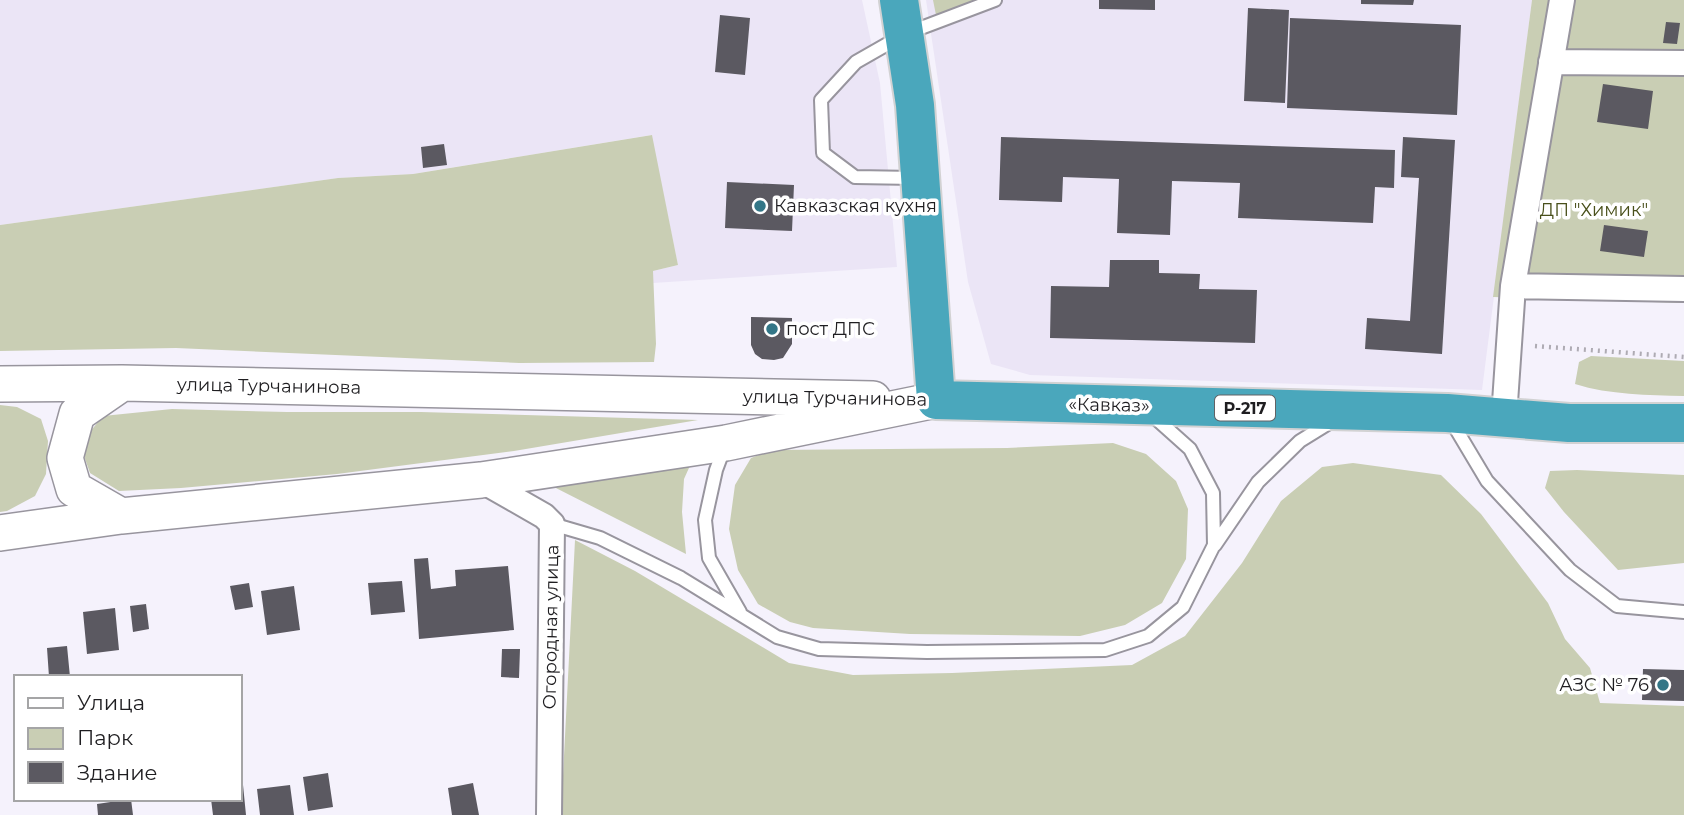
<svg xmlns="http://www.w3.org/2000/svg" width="1684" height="815" viewBox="0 0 1684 815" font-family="Montserrat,sans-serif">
<rect width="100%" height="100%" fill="#f5f2fc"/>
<path fill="#ebe5f6" d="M0,0H862L880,83L897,267L653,283V271L678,265L651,135L413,174L338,178L0,225Z
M926,0H1532L1482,390L1030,375L991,364L968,282Z"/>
<path fill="#c9ceb4" d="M933,0H978L936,15Z
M1532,0H1684V303L1493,297Z
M652,135L678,265L653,271L656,344L654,362L519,363L176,348L0,351V225L338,178L413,174Z
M1591,356L1684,361V396C1648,395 1610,395 1575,384L1579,362Z
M0,405L17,407L41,419L48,441L46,474L35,496L7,511L0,512Z
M172,409L287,412H421L698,420L514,451L337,474L181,488L119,491L90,473L84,456V439L103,416Z
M1113,443L1146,454L1176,481L1188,509L1186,559L1162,603L1125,625L1080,636L910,634L813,628L790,622L758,604L738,570L729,529L735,485L751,458L772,450L1007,448Z
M693,459L684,479L682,512L686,554L548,484Z
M1353,463L1441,475L1481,514L1548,603L1565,639L1590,668L1600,703L1684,706V815H561L575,540L635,571L789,663L853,675L952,673L1132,665L1185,636L1242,563L1281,501L1322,467Z
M1577,470L1684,475V563L1618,570L1564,512L1545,488L1550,471Z"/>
<path fill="#5b5961" d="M1099,0H1155V10L1099,9Z
M1361,0H1414L1413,5L1361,4Z
M1248,8L1289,10L1285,103L1244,101Z
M720,15L750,18L745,75L715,72Z
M1290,18L1461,25L1457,115L1287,108Z
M1666,22L1680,23L1677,44L1663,43Z
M1603,84L1653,91L1648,129L1597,122Z
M1001,137L1395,150L1394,188L1375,187L1373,223L1238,218L1240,183L1172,181L1170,235L1117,233L1119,179L1063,177L1062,202L999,200Z
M1403,137L1455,140L1442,354L1365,349L1367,318L1410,321L1419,178L1401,177Z
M444,144L447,165L423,168L421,147Z
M727,182L794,185L792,231L725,228Z
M1604,225L1648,231L1644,257L1600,251Z
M1110,260H1159V273L1200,274L1199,289L1257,290L1255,343L1050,338L1051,286L1109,287Z
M751,317L792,318V344L783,358L774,360L762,359L755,354L751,345Z
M428,558L431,589L456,586L455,570L508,566L514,630L419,639L414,559Z
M402,581L405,612L371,615L368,583Z
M249,583L253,607L235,610L230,586Z
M294,586L300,630L267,635L261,591Z
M146,604L149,629L133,632L130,606Z
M115,608L119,650L87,654L83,612Z
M67,646L70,677H49L47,648Z
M502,649H520L519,678L501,677Z
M1643,669L1684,670V701L1642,700Z
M328,773L333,807L308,811L303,777Z
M473,783L479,815H452L448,788Z
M240,785H243L246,815H213L211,799H240Z
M290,785L294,815H260L257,789Z
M131,799L133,815H98L97,804Z"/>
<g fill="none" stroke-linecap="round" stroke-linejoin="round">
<defs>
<path id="lane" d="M915,178L855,177L823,153L821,100L856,62L905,34L995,0
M1450,419L1487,481L1570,570L1617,606L1684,612
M725,446L716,470L705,520L709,558L740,612
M552,524L600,538L681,578L777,637L819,649L927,652L1105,650L1148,636L1183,607L1214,545L1213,493L1190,449L1152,415
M1215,545L1258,482L1300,441L1334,420"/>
<path id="street" d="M1551,62L1684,63
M1513,286L1684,289
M1504,417L1513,286L1562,0
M481,480L544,516L552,524L549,815"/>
<path id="secondary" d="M0,384L122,383L873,399
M121,516L74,489L65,458L77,414L122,383
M0,533L121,516L481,480L726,443L936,400"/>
<path id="highway" d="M899,0L915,105L936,400L1447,413L1569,423H1684"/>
</defs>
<use href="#lane" stroke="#98959e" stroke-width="16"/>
<use href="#street" stroke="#98959e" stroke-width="28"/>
<use href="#secondary" stroke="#98959e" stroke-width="38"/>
<use href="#highway" stroke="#d2d2d3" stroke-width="42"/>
<path stroke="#aeabb3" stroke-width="4.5" stroke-dasharray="2 5" stroke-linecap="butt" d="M1535,346L1684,357"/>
<use href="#lane" stroke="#fff" stroke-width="12"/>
<use href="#street" stroke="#fff" stroke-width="24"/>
<use href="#secondary" stroke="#fff" stroke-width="35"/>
<use href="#highway" stroke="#4aa7bc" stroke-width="38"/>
</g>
<g fill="#337687" stroke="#fff" stroke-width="2.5">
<circle cx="760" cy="206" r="7"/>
<circle cx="772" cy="329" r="7"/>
<circle cx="1663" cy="685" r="7"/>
</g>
<g text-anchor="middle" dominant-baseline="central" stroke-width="7" stroke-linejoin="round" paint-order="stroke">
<rect fill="#fff" stroke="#626264" stroke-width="2" x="1215" y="395.5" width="60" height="25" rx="5"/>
<g font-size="16" font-weight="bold" fill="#1f1e21">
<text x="1245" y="408">Р-217</text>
</g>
<g font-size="18" fill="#1f1e21" stroke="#fff" text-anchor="start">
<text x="774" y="206">Кавказская кухня</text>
<text x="786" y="329">пост ДПС</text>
<text x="1649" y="685" text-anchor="end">АЗС № 76</text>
</g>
<g font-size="18" fill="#49501b" stroke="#fff">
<text x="1594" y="210">ДП "Химик"</text>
</g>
<g font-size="18" fill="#1f1e21" stroke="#fff">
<text transform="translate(269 386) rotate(1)">улица Турчанинова</text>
<text transform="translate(835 398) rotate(1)">улица Турчанинова</text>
<text transform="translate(1109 405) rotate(1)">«Кавказ»</text>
<text transform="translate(551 627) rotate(-89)">Огородная улица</text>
</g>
</g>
<rect x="14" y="675" width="228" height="126" fill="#ffffff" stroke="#a5a5a6" stroke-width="2"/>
<rect x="28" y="698" width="35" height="10" fill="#ffffff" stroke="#a5a5a6" stroke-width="2"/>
<text x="77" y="710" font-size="21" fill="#1f1e21">Улица</text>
<rect x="28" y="728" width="35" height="21" fill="#c9ceb4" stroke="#a5a5a6" stroke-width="2"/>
<text x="77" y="745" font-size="21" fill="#1f1e21">Парк</text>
<rect x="28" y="762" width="35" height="21" fill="#5b5961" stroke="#a5a5a6" stroke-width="2"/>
<text x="77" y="780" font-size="21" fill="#1f1e21">Здание</text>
</svg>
